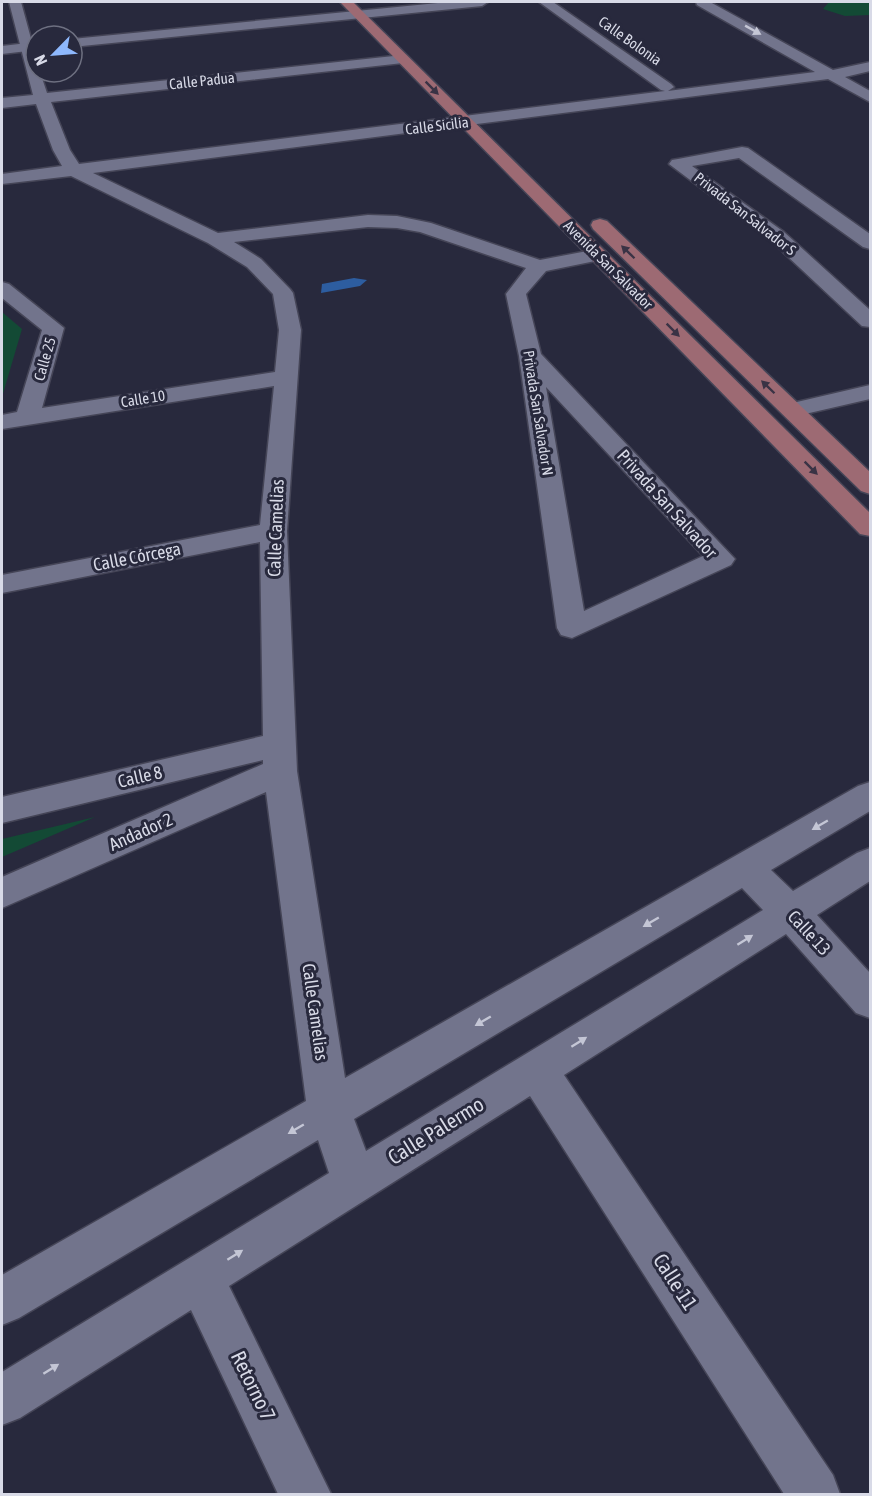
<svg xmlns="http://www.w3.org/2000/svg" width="872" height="1496" font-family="'Asap Condensed',sans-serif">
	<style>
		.green { fill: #134a35 }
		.water { fill: #2d5da0 }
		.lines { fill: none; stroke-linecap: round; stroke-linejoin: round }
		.minor-casing { stroke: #454557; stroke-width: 3 }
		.secondary-casing { stroke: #454557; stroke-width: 3 }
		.primary-casing { stroke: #454557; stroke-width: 3 }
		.minor { fill: #72748c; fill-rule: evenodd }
		.secondary { fill: #72748c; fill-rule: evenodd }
		.primary { fill: #9d6a73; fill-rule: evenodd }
		.oneway { fill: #c4c6d5 }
		.oneway2 { fill: #3a3345 }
		.labels { text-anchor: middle; stroke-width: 6; stroke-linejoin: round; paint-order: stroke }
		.far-street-label { font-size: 15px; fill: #d8dae7; stroke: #28293d }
		.street-label { font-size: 18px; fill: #d8dae7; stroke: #28293d }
		.near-street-label { font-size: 21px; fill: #d8dae7; stroke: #28293d }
	</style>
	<rect width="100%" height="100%" fill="#28293d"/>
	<!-- green -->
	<g class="green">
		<path d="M 829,2 L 869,2 L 870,15 L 845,16 L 823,9 Z"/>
		<path d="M 2,312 L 22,329 L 2,397 Z"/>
		<path d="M 95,817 L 2,857 L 2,839 Z"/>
	</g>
	<!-- water -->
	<path class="water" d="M 354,278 L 367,280 L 360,286 L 321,293 L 322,284 Z"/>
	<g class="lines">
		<!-- minor casing -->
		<g class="minor-casing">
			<g id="minor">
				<path d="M 9,2 L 21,2 L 36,57 L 36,72 L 40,72 L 47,93 L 403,55 L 410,59 L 403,63 L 51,102 L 70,150 L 79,164 L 665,91 L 661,90 L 539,2 L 553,2 L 671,84 L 674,87 L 668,91 L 815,72 L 697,5 L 696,2 L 710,2 L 833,70 L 870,62 L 870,71 L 845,77 L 870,91 L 870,102 L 828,79 L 93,173 L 218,233 L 368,215 L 397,216 L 431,223 L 540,260 L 598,249 L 605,251 L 608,255 L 605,259 L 546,271 L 526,294 L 541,354 L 735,559 L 731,565 L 572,638 L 561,635 L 557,628 L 519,356 L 506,294 L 526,268 L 420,232 L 397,228 L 368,227 L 234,242 L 261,259 L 290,289 L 293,293 L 301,330 L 287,531 L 297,771 L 345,1078 L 858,786 L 870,782 L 870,811 L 771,870 L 793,891 L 857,853 L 870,848 L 870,881 L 817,915 L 870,973 L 870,1018 L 856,1013 L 786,934 L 564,1075 L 833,1475 L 840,1494 L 784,1494 L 530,1096 L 229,1286 L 331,1494 L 278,1494 L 191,1310 L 20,1418 L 2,1425 L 2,1372 L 329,1173 L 318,1140 L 19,1318 L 2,1325 L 2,1275 L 306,1101 L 266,792 L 2,908 L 2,877 L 263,764 L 263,760 L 2,823 L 2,797 L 263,736 L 260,542 L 2,593 L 2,575 L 260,525 L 274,386 L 2,429 L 2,415 L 17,412 L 42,330 L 2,298 L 2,282 L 9,284 L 64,328 L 42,408 L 275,372 L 279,330 L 273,294 L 247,267 L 208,243 L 71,176 L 2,184 L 2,174 L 62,166 L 53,150 L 36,104 L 2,108 L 2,98 L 33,95 ZM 546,387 L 703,556 L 584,611 ZM 742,888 L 763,910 L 366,1151 L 354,1119 Z"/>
				<path d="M 742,147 L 748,148 L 870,234 L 870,249 L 863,247 L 739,158 L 692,166 L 784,232 L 870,310 L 870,327 L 862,326 L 770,240 L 669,164 L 672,160 L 678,159 Z"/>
				<path d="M 870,385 L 870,399 L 792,417 L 784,415 L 780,410 L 784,405 Z"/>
			</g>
		</g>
		<!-- secondary casing -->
		<g class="secondary-casing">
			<g id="secondary">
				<path d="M 448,2 L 488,2 L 482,6 L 72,47 L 72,39 Z"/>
				<path d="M 36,42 L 36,50 L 2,54 L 2,46 Z"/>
			</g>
		</g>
		<!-- primary casing -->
		<g class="primary-casing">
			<g id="primary">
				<path d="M 340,2 L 353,2 L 870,513 L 870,536 L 860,534 Z"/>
				<path d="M 600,219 L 607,221 L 870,472 L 870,494 L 861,491 L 593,229 L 591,225 L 593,221 Z"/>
			</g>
		</g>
		<!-- minor -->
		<use href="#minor" class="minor"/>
		<!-- secondary -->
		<use href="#secondary" class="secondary"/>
		<!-- primary -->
		<use href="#primary" class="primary"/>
	</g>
	<!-- one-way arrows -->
	<defs><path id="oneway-solid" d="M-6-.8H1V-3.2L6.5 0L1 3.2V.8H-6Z" transform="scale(1.5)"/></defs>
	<g class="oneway">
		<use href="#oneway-solid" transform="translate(753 30) rotate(29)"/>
		<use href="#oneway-solid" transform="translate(820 825) rotate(150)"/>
		<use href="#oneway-solid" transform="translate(651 922) rotate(150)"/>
		<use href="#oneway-solid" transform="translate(745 940) rotate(-32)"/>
		<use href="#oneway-solid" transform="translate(483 1021) rotate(150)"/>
		<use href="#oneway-solid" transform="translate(579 1042) rotate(-32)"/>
		<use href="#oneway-solid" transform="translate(296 1129) rotate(150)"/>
		<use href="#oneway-solid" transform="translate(235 1255) rotate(-32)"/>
		<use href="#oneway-solid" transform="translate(51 1369) rotate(-32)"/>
	</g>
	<g class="oneway2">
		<use href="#oneway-solid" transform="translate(432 88) rotate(45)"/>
		<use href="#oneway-solid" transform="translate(628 252) rotate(-136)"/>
		<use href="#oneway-solid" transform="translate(673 330) rotate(45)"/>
		<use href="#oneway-solid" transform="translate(768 387) rotate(-136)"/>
		<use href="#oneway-solid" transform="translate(811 468) rotate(45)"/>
	</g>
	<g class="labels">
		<!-- far-street labels -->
		<g class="far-street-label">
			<text transform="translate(630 41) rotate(35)" y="5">Calle Bolonia</text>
			<text transform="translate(202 81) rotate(-6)" y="5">Calle Padua</text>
			<text transform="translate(437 126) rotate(-7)" y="5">Calle Sicilia</text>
			<text transform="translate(745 214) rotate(38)" y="5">Privada San Salvador S</text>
			<text transform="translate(608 265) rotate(45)" y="5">Avenida San Salvador</text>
			<text transform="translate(45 359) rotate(-74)" y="5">Calle 25</text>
			<text transform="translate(143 399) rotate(-9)" y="5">Calle 10</text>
			<text transform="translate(538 413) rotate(81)" y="5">Privada San Salvador N</text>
		</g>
		<!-- street labels -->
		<g class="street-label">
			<text transform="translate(667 504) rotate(48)" y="6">Privada San Salvador</text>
			<text transform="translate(276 528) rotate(-88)" y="6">Calle Camelias</text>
			<text transform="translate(137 557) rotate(-11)" y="6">Calle Córcega</text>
			<text transform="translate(140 777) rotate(-13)" y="6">Calle 8</text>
			<text transform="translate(141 832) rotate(-24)" y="6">Andador 2</text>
			<text transform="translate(809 933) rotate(47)" y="6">Calle 13</text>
			<text transform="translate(315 1012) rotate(82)" y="6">Calle Camelias</text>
		</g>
		<!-- near-street labels -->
		<g class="near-street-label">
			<text transform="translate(436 1131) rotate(-32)" y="7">Calle Palermo</text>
			<text transform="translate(675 1282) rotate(57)" y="7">Calle 11</text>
			<text transform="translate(253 1386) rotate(64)" y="7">Retorno 7</text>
		</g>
	</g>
	<!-- border -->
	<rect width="872" height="1496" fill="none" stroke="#d8dae7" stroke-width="6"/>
	<!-- north arrow -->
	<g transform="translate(54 54) rotate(245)"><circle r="28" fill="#28293d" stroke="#6e7081" stroke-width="1.5"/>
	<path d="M0-4.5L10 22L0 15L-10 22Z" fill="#8eb8fd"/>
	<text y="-9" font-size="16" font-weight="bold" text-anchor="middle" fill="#d8dae7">N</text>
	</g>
</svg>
